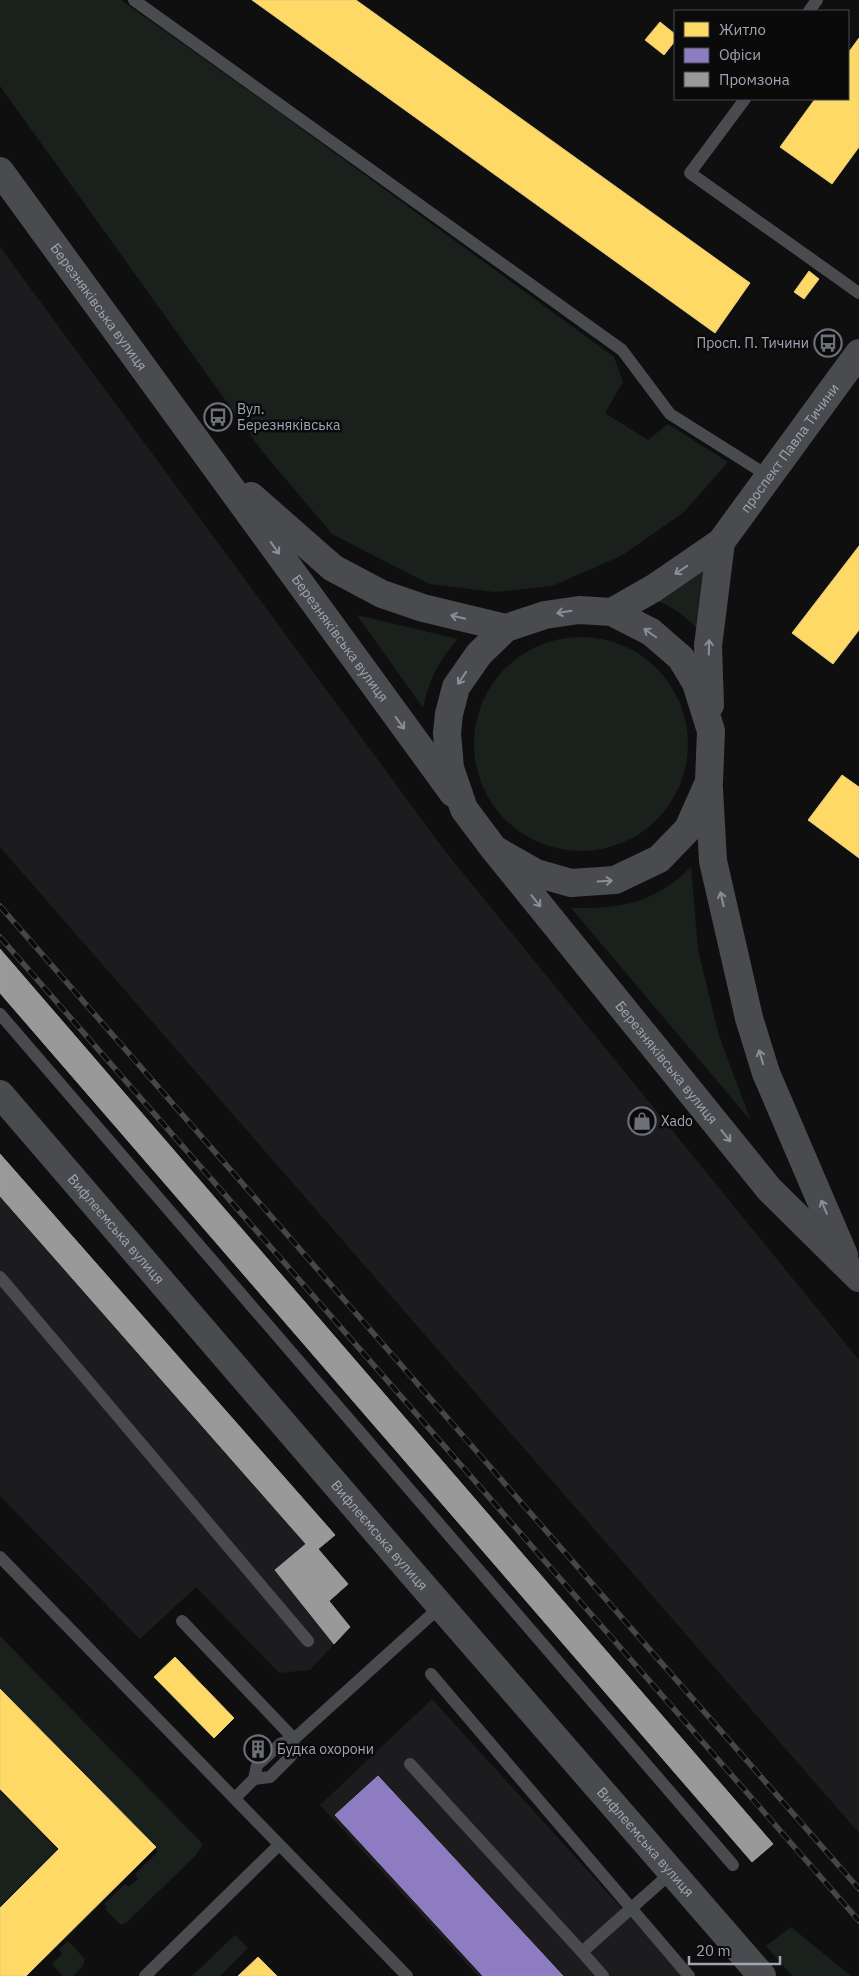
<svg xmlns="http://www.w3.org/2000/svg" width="859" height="1976" font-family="'IBM Plex Sans',sans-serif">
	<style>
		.built { fill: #1c1c1e }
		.green { fill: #1a201b }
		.homes { fill: #ffd966; stroke: #e2c97c }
		.offices { fill: #8e7cc3; stroke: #9388be }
		.industry { fill: #999; stroke: #9b9da0 }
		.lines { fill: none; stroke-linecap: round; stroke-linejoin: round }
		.service { stroke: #4a4b4f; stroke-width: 12 }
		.tertiary { stroke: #4a4b4f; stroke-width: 28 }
		.rail-casing { stroke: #454649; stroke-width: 5.5 }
		.rail { stroke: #0a0a0b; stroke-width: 4; stroke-dasharray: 11; stroke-linecap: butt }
		.oneway { stroke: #8a8e98 }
		.labels { text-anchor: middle; stroke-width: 5; stroke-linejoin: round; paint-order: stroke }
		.street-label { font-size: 14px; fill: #a0a5b1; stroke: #0a0a0b }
		.poi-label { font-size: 14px; fill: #a0a5b1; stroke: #0a0a0b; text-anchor: start }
	</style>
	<rect width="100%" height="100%" fill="#0f0f10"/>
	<!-- built -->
	<g class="built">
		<path d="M 0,247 L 445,851 L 859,1360 L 859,1833 L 0,847 Z"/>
		<path d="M 0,1154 L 335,1535 L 319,1549 L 348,1584 L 329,1601 L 350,1627 L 310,1670 L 279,1673 L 196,1587 L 140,1639 L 0,1496 Z"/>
		<path d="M 432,1699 L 683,1976 L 478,1976 L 320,1805 Z"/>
	</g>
	<!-- green -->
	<g class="green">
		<path d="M 0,0 L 121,0 L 280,113 L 614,357 L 623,382 L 605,413 L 648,440 L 668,424 L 728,462 L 683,513 L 621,556 L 552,586 L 495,592 L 429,584 L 332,534 L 262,451 L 0,86 Z"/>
		<path d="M 714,554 L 702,634 C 689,619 677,609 658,601 Z"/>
		<path d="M 357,615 L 458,639 C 438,662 430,678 423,708 Z"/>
		<circle cx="581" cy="744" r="107"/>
		<path d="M 691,867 L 698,950 L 719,1036 L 751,1121 L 571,908 C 621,909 655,903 691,867 Z"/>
		<path d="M 0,1636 L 201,1842 L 202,1846 L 196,1855 L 126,1923 L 121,1925 L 105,1909 L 107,1907 L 104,1904 L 125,1884 L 129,1887 L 138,1879 L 135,1874 L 158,1852 L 139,1832 L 140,1830 L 131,1821 L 128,1822 L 68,1759 L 69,1757 L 61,1749 L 59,1750 L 48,1740 L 49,1737 L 42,1730 L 40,1731 L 0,1690 Z"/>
		<path d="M 0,1791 L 58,1850 L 31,1880 L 29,1878 L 0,1907 Z"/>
		<path d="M 791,1927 L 851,1976 L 792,1976 L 766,1946 Z"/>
		<path d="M 235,1935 L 248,1948 L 220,1976 L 192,1976 Z"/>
		<path d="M 68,1941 L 85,1959 L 83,1966 L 73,1976 L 63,1976 L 52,1964 L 62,1954 L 59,1949 Z"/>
	</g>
	<!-- homes -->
	<g class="homes">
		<path d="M 252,0 L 356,0 L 750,283 L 715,333 Z"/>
		<path d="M 660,22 L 675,34 L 675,41 L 664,55 L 645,40 Z"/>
		<path d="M 859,38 L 859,147 L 832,184 L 780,147 L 815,99 L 848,99 L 848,53 Z"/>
		<path d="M 809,271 L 819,279 L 804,299 L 794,292 Z"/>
		<path d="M 859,546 L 859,630 L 833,664 L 792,633 Z"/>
		<path d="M 842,775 L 859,787 L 859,858 L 808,820 Z"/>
		<path d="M 175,1657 L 234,1718 L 214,1738 L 154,1677 Z"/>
		<path d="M 0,1689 L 156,1847 L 26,1976 L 0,1976 L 0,1908 L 59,1849 L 0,1789 Z"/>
		<path d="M 258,1741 L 266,1750 L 257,1758 L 249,1749 Z"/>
		<path d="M 258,1957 L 277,1976 L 238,1976 Z"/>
	</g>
	<!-- offices -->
	<path class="offices" d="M 378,1776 L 563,1976 L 483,1976 L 335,1815 Z"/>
	<!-- industry -->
	<g class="industry">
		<path d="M 0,949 L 773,1844 L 752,1862 L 0,993 Z"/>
		<path d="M 0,1154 L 335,1535 L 318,1549 L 348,1584 L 329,1601 L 350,1627 L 334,1644 L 275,1570 L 306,1544 L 0,1196 Z"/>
	</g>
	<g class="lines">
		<!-- service -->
		<g class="service">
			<path d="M 134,0 L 622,350 L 670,414 L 770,477"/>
			<path d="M 809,11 L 817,0"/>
			<path d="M 745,99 L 690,173 L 859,293"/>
			<path d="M 0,1014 L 733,1865"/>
			<path d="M 0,1277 L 308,1641"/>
			<path d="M 0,1557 L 407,1976"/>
			<path d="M 182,1621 L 294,1739"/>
			<path d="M 431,1674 L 689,1976"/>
			<path d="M 410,1764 L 582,1952 L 672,1872"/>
			<path d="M 254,1779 L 270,1777 L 291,1756 L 294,1739"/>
			<path d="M 235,1798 L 254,1779 L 257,1765 L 263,1760 L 280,1744 L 294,1739 L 441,1606"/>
			<path d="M 582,1952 L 603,1976"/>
			<path d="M 145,1976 L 279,1845"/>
		</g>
		<!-- tertiary -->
		<g class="tertiary">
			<path id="s1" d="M 0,171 L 453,793"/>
			<path d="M 251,496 L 333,568 L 382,594 L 423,608 L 506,628"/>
			<path id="s2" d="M 612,612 L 654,588 L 721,542 L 859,353"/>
			<path d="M 710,705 L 708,646 L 721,542"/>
			<path d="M 709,789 L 713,861 L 749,1018 L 766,1073 L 844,1255"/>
			<path id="s3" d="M 494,849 L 536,873 L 571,883 L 615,880 L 659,859 L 688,829 L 709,782 L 711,731 L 696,683 L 681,658 L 651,632 L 612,612 L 579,610 L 545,615 L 506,628 L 479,654 L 456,687 L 449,714 L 447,733 L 450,768 L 464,809 L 494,849 L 524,886 L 769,1189 L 859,1278"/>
			<path id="s4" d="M 0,1094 L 405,1565 L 762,1976"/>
		</g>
		<!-- rail casing -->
		<g class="rail-casing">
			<g id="rail">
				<path d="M 0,906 L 859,1889"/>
				<path d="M 0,937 L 859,1921"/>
			</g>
		</g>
		<!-- rail -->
		<use href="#rail" class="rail"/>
	</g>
	<!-- one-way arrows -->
	<defs><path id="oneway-shaft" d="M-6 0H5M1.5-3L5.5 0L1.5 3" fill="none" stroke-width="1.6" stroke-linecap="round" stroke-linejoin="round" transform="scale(1.25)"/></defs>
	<g class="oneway">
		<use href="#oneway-shaft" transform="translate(275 548) rotate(54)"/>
		<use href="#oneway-shaft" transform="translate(681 570) rotate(146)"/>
		<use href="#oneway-shaft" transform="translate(564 612) rotate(171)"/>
		<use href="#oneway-shaft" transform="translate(458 617) rotate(-166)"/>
		<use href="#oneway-shaft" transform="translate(650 633) rotate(-145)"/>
		<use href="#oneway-shaft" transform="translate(709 647) rotate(-88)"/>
		<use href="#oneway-shaft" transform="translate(462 678) rotate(124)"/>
		<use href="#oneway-shaft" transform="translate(400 723) rotate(54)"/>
		<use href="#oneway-shaft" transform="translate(605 881) rotate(-3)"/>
		<use href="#oneway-shaft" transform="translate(722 899) rotate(-103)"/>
		<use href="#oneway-shaft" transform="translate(536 901) rotate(51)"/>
		<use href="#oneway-shaft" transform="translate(761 1057) rotate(-107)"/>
		<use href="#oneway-shaft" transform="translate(726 1136) rotate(51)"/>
		<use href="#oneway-shaft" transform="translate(824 1207) rotate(-113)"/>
	</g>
	<!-- icons -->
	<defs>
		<g id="bus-ring" transform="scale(1.4375)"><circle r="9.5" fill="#0a0a0b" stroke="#6d7079" stroke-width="1.5"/><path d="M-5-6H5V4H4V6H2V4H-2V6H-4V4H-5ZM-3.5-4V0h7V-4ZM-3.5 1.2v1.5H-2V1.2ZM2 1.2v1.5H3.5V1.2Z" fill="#6d7079"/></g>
		<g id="shop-ring" transform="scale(1.4375)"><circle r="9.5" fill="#0a0a0b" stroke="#6d7079" stroke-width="1.5"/><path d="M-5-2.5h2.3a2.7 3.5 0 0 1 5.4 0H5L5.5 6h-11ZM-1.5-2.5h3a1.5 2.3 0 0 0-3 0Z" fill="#6d7079"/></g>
		<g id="building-ring" transform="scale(1.4375)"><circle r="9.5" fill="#0a0a0b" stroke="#6d7079" stroke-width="1.5"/><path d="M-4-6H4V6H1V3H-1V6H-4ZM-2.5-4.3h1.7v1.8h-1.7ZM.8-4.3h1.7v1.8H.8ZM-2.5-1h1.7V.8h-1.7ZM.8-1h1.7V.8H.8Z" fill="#6d7079"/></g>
	</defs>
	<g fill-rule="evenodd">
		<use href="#bus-ring" x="828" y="343"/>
		<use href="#bus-ring" x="218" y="417"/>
		<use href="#shop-ring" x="642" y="1121"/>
		<use href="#building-ring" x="258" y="1749"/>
	</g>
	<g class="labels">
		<!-- street labels -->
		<g class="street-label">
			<text dy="5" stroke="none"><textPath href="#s1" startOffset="168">Березняківська вулиця</textPath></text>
			<text dy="5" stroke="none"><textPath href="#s2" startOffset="246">проспект Павла Тичини</textPath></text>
			<text dy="5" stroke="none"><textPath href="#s1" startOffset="578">Березняківська вулиця</textPath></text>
			<text dy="5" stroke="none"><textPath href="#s3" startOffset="1121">Березняківська вулиця</textPath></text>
			<text dy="5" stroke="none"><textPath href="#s4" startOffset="178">Вифлеємська вулиця</textPath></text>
			<text dy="5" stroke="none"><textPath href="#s4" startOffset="582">Вифлеємська вулиця</textPath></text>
			<text dy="5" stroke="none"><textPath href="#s4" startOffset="988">Вифлеємська вулиця</textPath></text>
		</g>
		<!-- poi labels -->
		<g class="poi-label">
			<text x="809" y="348" text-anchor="end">Просп. П. Тичини</text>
			<text x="237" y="414">Вул.<tspan x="237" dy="16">Березняківська</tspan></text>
			<text x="661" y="1126">Xado</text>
			<text x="277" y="1754">Будка охорони</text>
		</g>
	</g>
	<!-- legend -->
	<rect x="674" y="10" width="175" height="90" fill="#0a0a0b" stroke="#46484d"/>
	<rect x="684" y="22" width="25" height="15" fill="#ffd966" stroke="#46484d"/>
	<text x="719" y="35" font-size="15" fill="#a0a5b1">Житло</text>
	<rect x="684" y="48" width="25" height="15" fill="#8e7cc3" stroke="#46484d"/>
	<text x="719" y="60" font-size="15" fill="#a0a5b1">Офіси</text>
	<rect x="684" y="72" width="25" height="15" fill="#999999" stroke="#46484d"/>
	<text x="719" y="85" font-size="15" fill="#a0a5b1">Промзона</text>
	<!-- scale -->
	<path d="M689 1956v8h91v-8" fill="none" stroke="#a0a5b1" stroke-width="2.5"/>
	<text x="696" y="1956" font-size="15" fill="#a0a5b1" stroke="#0a0a0b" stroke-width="4" paint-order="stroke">20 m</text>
</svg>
